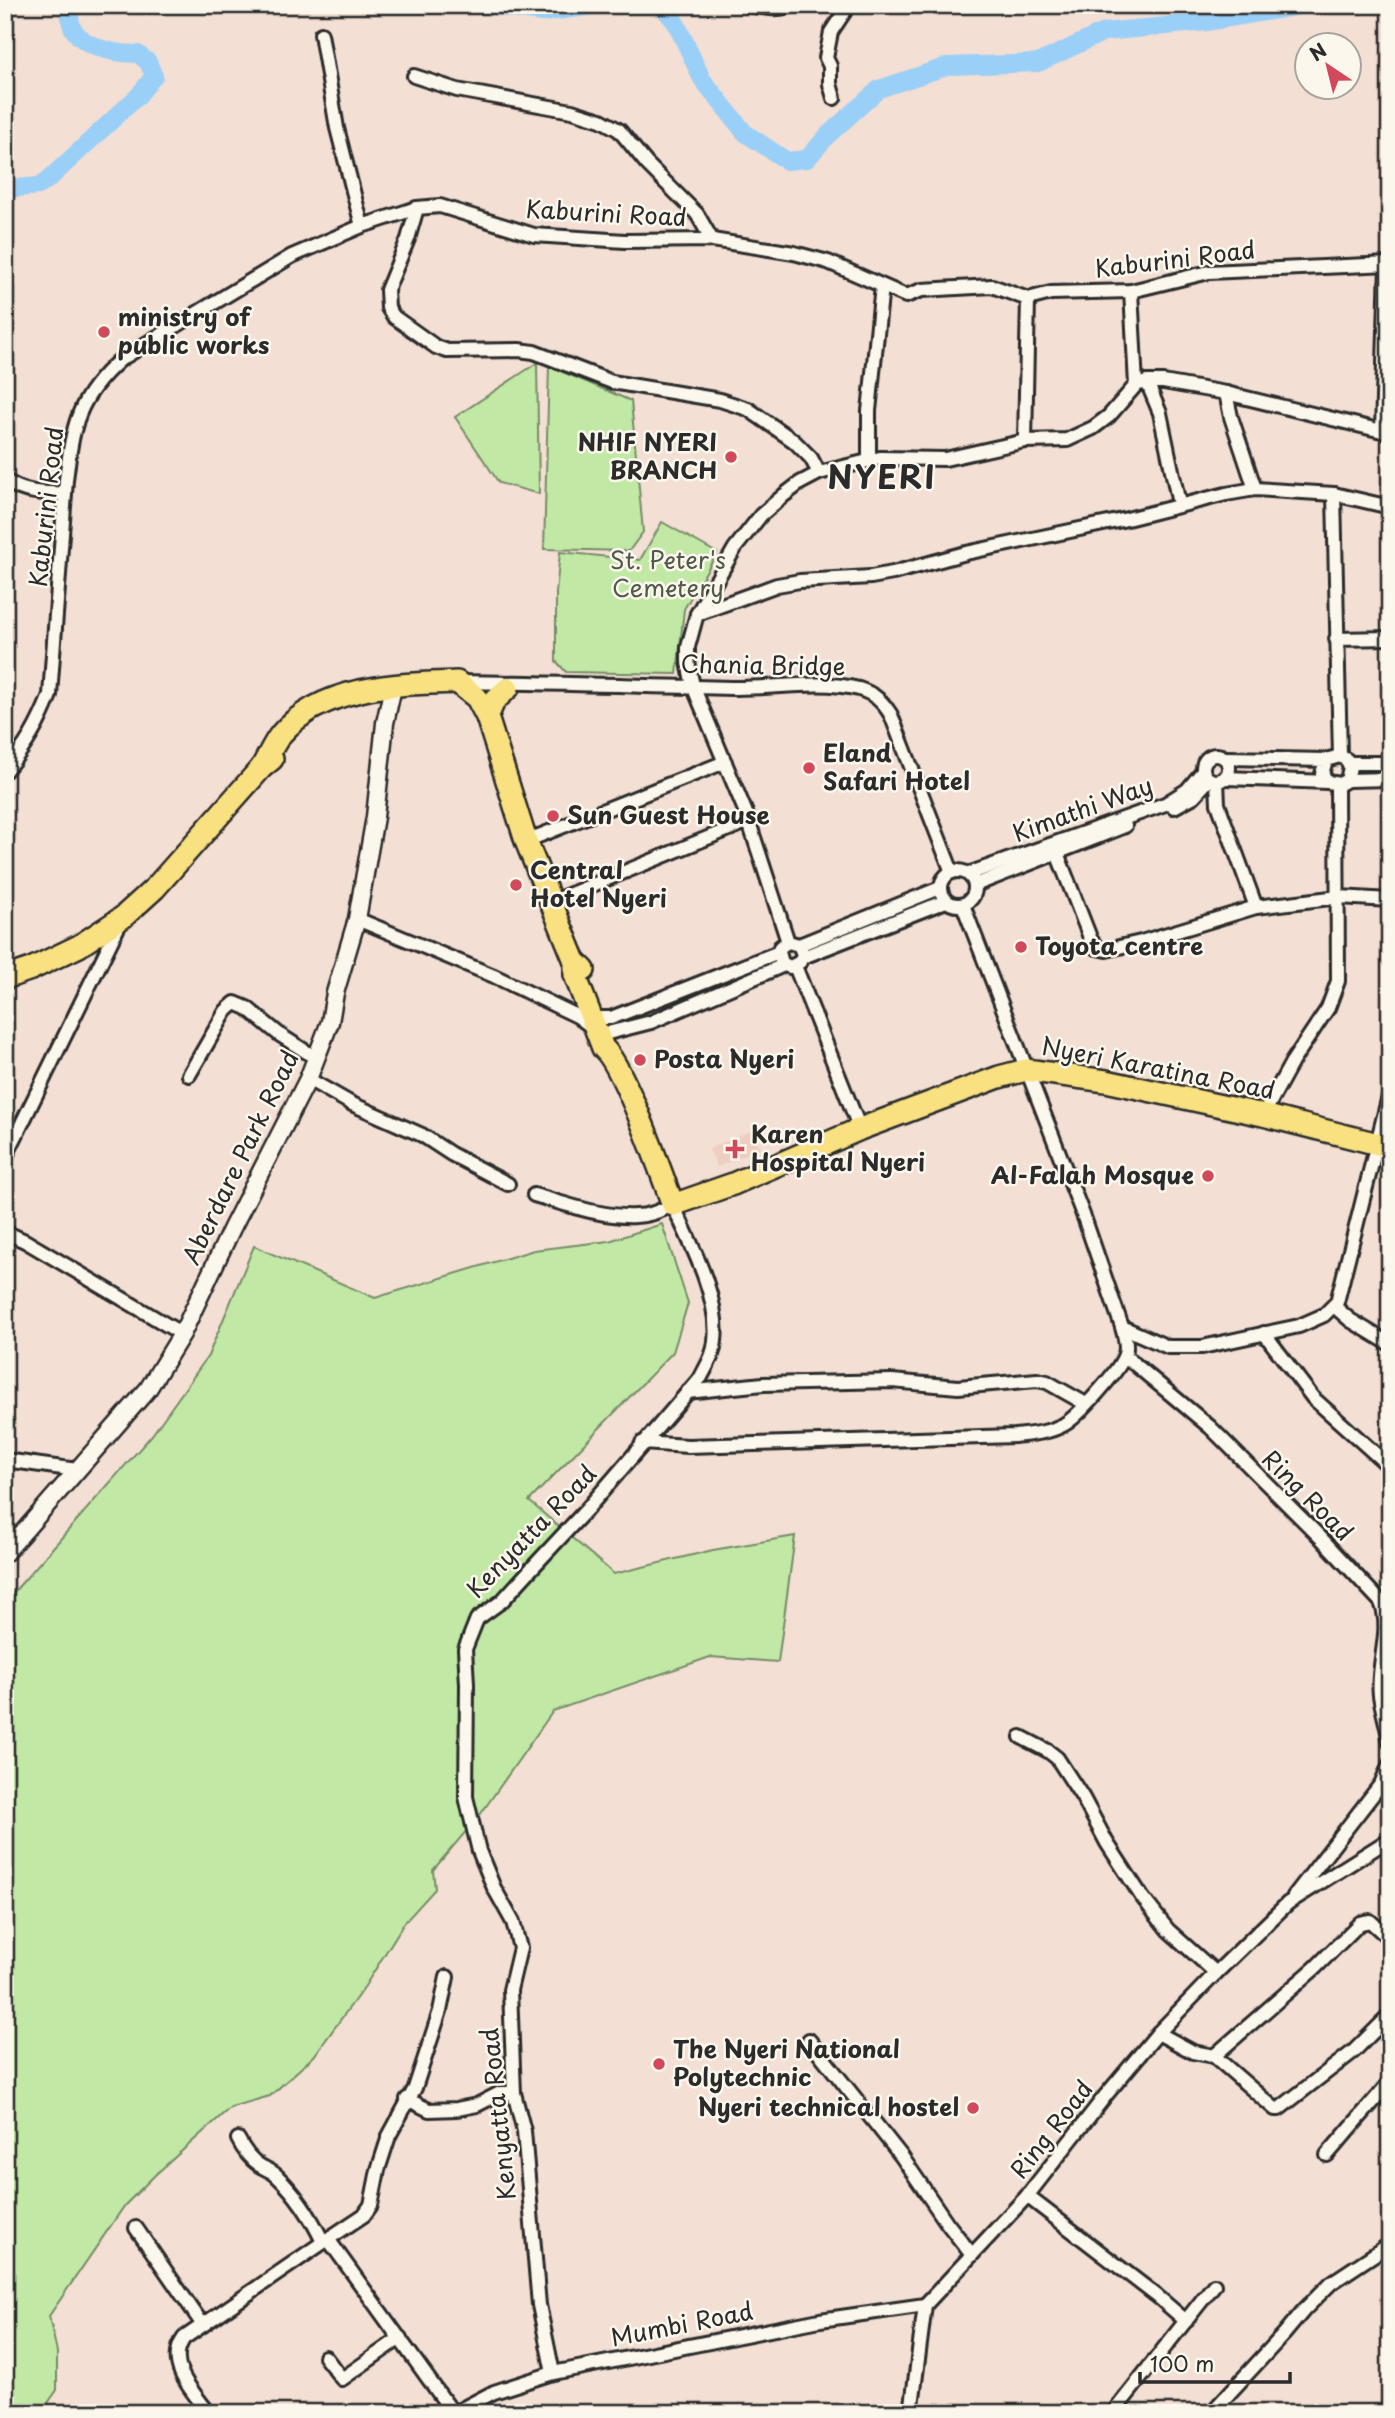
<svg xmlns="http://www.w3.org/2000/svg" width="1395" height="2418" font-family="'Playpen Sans',sans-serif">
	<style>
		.built { fill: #edcec1 }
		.green { fill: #c1e9a5; stroke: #768a68; stroke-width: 2 }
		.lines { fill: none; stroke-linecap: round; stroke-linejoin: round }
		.river { stroke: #9acff8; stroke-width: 18 }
		.street-casing { stroke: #2b2b2b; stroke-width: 18 }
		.secondary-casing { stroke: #2b2b2b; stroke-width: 21 }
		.highway-casing { stroke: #2b2b2b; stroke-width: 26 }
		.street { stroke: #fbf7ec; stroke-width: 12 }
		.secondary { stroke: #fbf7ec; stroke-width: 16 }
		.highway { stroke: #f9e181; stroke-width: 21 }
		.poi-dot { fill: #d1495b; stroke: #fbf7ec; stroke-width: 2.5 }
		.labels { text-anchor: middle; stroke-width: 5; stroke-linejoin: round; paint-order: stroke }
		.street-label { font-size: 24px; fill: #2b2b2b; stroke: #fbf7ec }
		.poi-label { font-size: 24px; font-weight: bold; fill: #2b2b2b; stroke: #fbf7ec; text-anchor: start }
		.park-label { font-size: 24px; fill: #505a4a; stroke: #fbf7ec }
		.district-label { font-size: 32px; font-weight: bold; letter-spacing: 2px; fill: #2b2b2b; stroke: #fbf7ec }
	</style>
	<rect width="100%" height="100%" fill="#f3dfd3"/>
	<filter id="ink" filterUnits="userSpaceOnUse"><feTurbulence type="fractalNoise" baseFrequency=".0143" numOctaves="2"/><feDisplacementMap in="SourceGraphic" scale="14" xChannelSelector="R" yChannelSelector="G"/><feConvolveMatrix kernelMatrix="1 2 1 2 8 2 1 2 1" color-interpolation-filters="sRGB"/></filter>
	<g filter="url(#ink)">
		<!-- built -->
		<path class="built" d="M 753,1130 L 760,1148 L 717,1167 L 709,1149 Z"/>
		<!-- green -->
		<g class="green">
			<path d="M 537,363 L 539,494 L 499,483 L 455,417 Z"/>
			<path d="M 549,366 L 631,401 L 643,532 L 629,551 L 544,549 Z"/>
			<path d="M 662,522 L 717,553 L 684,609 L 677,674 L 566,672 L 556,661 L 556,593 L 560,552 L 640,560 Z"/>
			<path d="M 662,1224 L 688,1303 L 673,1352 L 529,1501 L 614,1574 L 713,1550 L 795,1536 L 778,1662 L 710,1657 L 553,1711 L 480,1815 L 433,1870 L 435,1889 L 404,1923 L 365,1986 L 314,2056 L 270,2096 L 231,2107 L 155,2175 L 125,2205 L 49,2316 L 57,2352 L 57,2390 L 41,2413 L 5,2413 L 5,1602 L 152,1435 L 208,1356 L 254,1246 L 375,1298 L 534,1250 L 609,1241 Z"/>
		</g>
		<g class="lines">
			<!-- river -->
			<g class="river">
				<path d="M 487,5 L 542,13 L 600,5"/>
				<path d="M 661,5 L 676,23 L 702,79 L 745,133 L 787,161 L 807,159 L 828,135 L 879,89 L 948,66 L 1038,63 L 1104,32 L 1207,22 L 1306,5"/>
				<path d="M 5,189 L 39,186 L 49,179 L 138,96 L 154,76 L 148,62 L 138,54 C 110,54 59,43 72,5"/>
			</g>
			<!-- street casing -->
			<g class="street-casing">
				<g id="street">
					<path d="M 748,5 C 762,7 780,11 792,5"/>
					<path d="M 321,34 L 337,128 L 362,226"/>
					<path d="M 414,76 L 457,90 L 572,111 L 601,120 L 619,130 L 647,164 L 697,214 L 712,240"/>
					<path d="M 834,98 L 830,84 L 830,66 L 826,58 L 831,32 L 849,5"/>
					<path d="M 417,208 L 408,239 L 387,290 L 388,308 L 394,317 L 436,347 L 447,351 L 519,350 L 534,352 L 612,382 L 720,400 L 748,409 L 794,441 L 811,458 L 819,473"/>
					<path d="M 1131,291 L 1136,385"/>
					<path d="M 1147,382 L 1160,413 L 1179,504"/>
					<path d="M 1226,393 L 1231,417 L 1255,489"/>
					<path d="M 1382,431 L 1387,264"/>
					<path d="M 1025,441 L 1028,299"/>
					<path d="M 869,461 L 869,411 L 882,286"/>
					<path d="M 5,480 C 22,493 43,494 65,493"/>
					<path d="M 1334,494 L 1340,756"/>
					<path d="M 697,614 L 777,585 L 800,581 L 871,577 L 893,573 L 966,553 L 1127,519 L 1226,494 L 1255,489 L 1334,494 L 1390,507"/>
					<path d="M 1336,639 L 1390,638"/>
					<path d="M 459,682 C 549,683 640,686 731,688 C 773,689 818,679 859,689 C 875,694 883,702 891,715 L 952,872"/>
					<circle cx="1216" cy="768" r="13"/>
					<path d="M 1226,758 L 1326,760 L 1340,756 L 1347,760 L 1350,767 L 1347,780 L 1340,784 L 1328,782 L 1322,774 L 1326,760"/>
					<path d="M 1349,763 L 1390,763"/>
					<path d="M 5,771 C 26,746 38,726 50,695 L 66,480 C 73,424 77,398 121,359 L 292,256 L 362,226 L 417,208 L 440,206 L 534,235 L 625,241 L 712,240 L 794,253 L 828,262 L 906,296 L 922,290 L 992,286 L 1028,299 L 1051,293 L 1131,291 L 1209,272 L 1390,264"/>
					<path d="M 1226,778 L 1328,782"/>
					<path d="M 1347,780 L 1390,779"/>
					<path d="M 1217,781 L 1218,804 L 1256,907"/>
					<path d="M 1174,807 L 1194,796 L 1209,780"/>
					<path d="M 526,841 L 725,762"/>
					<path d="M 1057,853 L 1091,940 L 1097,948 L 1106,950 L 1141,942 L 1256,907 L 1339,897 L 1390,900"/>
					<circle cx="958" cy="888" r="17"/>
					<path d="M 968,874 L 1165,804 L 1187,790 L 1203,771"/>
					<path d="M 975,885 L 1125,826"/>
					<path d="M 551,902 L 749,821"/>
					<path d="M 357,919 L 494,976 L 577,1016 L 596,1030 L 608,1033 L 651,1022 L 784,965"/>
					<path d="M 788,942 L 746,813 L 693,686 L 688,662 L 688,647 L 697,614 L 735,548 L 761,515 L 783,496 L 800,483 L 819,473 L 880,458 L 945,459 L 1025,441 L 1067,440 L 1093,428 L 1109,416 L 1136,385 L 1147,382 L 1163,382 L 1226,393 L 1382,431 L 1390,435"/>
					<path d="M 799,945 L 940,888"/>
					<path d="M 803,957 L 946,901"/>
					<path d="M 795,966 L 860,1129"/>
					<path d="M 586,1018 L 611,1018 L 779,952 L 780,947 L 788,942 L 799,945 L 803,954 L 800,962 L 790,967 L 782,963 L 779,952"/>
					<path d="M 189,1075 L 226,1011 L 235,1003 L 247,1008 L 280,1035 L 316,1058"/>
					<path d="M 308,1079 L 352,1104 L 422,1135 L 451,1154 L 508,1184"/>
					<path d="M 1263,1115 L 1292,1062 L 1328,1008 L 1338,981 L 1337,785"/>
					<path d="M 5,1158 L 122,919"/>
					<path d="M 534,1195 C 566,1204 603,1218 636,1216 C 650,1216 661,1210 673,1205 C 691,1244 720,1298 715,1341 C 714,1355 707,1365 701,1377 L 587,1509 L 533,1567 L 502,1601 L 477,1619 L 465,1649 L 467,1684 L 466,1797 L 479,1851 L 494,1888 L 513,1922 L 520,1948 L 510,1990 L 514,2093 L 524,2131 L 539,2305 L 553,2373"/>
					<path d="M 5,1232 L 25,1241 L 182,1334"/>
					<path d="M 1334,1306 L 1350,1320 L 1390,1344"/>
					<path d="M 1122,1327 L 1168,1347 L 1202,1347 L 1299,1326 L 1324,1315 L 1337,1302 L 1390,1092"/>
					<path d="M 1264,1333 L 1313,1398 L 1390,1467"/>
					<path d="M 1125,1356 L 1210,1427 L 1321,1538 L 1381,1602 C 1393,1631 1376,1665 1380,1695 C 1382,1711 1388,1727 1390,1743"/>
					<path d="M 687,1392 L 763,1384 L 892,1381 L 958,1387 L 1037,1380 L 1047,1382 L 1086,1404"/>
					<path d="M 642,1443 L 688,1446 L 1015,1436 C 1032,1434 1048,1433 1063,1425 C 1077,1418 1121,1369 1125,1354 C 1128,1345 1124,1336 1122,1327 L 1085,1220 L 963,905"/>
					<path d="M 5,1460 L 77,1470"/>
					<path d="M 1021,1737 L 1048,1751 L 1057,1758 L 1083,1798 L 1107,1843 L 1142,1897 L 1168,1930 L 1216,1973"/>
					<path d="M 1294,1896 L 1381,1784 L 1390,1764"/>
					<path d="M 1158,2033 L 1193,2052 L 1214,2056 L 1275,2109 L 1279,2109 L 1354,2051 L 1390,2015"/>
					<path d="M 809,2040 L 902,2157 L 947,2223 L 972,2255"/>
					<path d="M 1214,2056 L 1315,1968 L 1360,1923 L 1370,1921 L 1390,1939"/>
					<path d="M 407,2099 L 429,2110 L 457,2109 L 477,2105 L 500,2093 L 514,2093"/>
					<path d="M 238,2139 C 243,2149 250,2159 259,2165 C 265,2169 273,2171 278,2177 C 297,2195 312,2219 323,2242"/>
					<path d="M 1327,2155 L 1390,2082"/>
					<path d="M 1027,2196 L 1157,2296 L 1186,2321"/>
					<path d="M 136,2228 L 203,2325"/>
					<path d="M 328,2239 L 364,2215 L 371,2205 L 378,2170 L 389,2136 L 415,2088 L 440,2011 L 447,1977"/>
					<path d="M 325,2357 L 342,2379 L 400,2338"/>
					<path d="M 209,2413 C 193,2392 165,2364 184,2338 L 328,2239 L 453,2413"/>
					<path d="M 454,2413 L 494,2392 L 553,2373 L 820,2320 L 925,2305"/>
					<path d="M 911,2413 L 925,2305 L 1027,2196 L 1106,2095 L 1158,2033 L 1216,1973 L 1288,1903 L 1390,1839"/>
					<path d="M 1113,2413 L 1214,2285"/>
					<path d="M 1211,2413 L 1284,2334 L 1304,2310 L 1331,2283 L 1390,2244"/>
				</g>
			</g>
			<!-- secondary casing -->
			<g class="secondary-casing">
				<path id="secondary" d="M 5,1553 L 148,1389 L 182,1334 L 232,1228 L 308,1079 L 330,1022 L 335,993 L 357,919 L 375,817 L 385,723 L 393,687"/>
			</g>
			<!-- highway casing -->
			<g class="highway-casing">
				<g id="highway">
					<path d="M 487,717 L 494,701 L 508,688"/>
					<path d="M 262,767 C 268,757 273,744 281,734 C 323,685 398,684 457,682 L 477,698 L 487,717 L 526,841 L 575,961 L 584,970"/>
					<path d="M 575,961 L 575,975 L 603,1048 C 624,1066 661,1173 673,1205 L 733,1184 L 860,1129 L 999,1077 L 1026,1070 L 1106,1081 L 1263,1115 L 1390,1147"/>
					<path d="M 5,978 L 31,969 L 79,946 L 123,917 L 155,888 L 262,767 L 272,759"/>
				</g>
			</g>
			<!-- street -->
			<use href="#street" class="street"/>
			<!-- secondary -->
			<use href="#secondary" class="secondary"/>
			<!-- highway -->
			<use href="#highway" class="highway"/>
		</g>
	</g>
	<!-- markers -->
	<g class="poi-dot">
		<circle cx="104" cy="332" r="7"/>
		<circle cx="731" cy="457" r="7"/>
		<circle cx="809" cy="768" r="7"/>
		<circle cx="553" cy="816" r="7"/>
		<circle cx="516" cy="885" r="7"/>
		<circle cx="1021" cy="947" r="7"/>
		<circle cx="640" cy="1060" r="7"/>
		<path d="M731.5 1138.5h7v7h7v7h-7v7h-7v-7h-7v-7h7z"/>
		<circle cx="1208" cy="1176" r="7"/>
		<circle cx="659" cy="2064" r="7"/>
		<circle cx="973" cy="2108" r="7"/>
	</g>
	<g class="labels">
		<!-- street labels -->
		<g class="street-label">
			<text transform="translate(606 214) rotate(3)" y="8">Kaburini Road</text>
			<text transform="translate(1175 260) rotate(-7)" y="8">Kaburini Road</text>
			<text transform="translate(47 507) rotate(-84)" y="8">Kaburini Road</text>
			<text transform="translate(763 666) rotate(1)" y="8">Chania Bridge</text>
			<text transform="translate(1083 810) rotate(-20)" y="8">Kimathi Way</text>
			<text transform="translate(1158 1069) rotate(11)" y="8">Nyeri Karatina Road</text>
			<text transform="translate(241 1158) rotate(-64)" y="8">Aberdare Park Road</text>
			<text transform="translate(1307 1496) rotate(45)" y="8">Ring Road</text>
			<text transform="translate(532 1532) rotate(-46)" y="8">Kenyatta Road</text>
			<text transform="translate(499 2114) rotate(-96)" y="8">Kenyatta Road</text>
			<text transform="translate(1052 2130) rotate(-52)" y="8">Ring Road</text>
			<text transform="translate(682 2325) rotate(-11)" y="8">Mumbi Road</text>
		</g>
		<!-- poi labels -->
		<g class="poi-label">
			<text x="118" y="326">ministry of<tspan x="118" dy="28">public works</tspan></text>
			<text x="717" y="451" text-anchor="end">NHIF NYERI<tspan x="717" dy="28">BRANCH</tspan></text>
			<text x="823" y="762">Eland<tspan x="823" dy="28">Safari Hotel</tspan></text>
			<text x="567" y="824">Sun Guest House</text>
			<text x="530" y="879">Central<tspan x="530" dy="28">Hotel Nyeri</tspan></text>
			<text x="1035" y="955">Toyota centre</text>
			<text x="654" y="1068">Posta Nyeri</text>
			<text x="751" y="1143">Karen<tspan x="751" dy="28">Hospital Nyeri</tspan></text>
			<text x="1194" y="1184" text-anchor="end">Al-Falah Mosque</text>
			<text x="673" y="2058">The Nyeri National<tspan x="673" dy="28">Polytechnic</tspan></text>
			<text x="959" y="2116" text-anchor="end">Nyeri technical hostel</text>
		</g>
		<!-- park labels -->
		<g class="park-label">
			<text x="668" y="569">St. Peter's<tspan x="668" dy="28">Cemetery</tspan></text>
		</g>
		<!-- district labels -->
		<g class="district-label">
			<text x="882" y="489">NYERI</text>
		</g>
	</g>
	<!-- margin -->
	<rect width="1395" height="2418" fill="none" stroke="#fbf7ec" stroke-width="28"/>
	<rect x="14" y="14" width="1367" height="2390" fill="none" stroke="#2b2b2b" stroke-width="2.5" filter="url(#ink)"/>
	<!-- north arrow -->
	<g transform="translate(1328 66) rotate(325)"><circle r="33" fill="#fbf7ec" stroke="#a8a59f" stroke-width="2"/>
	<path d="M0-5L12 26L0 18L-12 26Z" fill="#d1495b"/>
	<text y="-10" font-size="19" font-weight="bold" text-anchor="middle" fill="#2b2b2b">N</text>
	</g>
	<!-- scale -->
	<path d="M1140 2372v10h150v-10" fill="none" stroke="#2b2b2b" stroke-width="3.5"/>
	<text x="1150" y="2372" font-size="21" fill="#2b2b2b" stroke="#fbf7ec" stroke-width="5" paint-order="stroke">100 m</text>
</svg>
